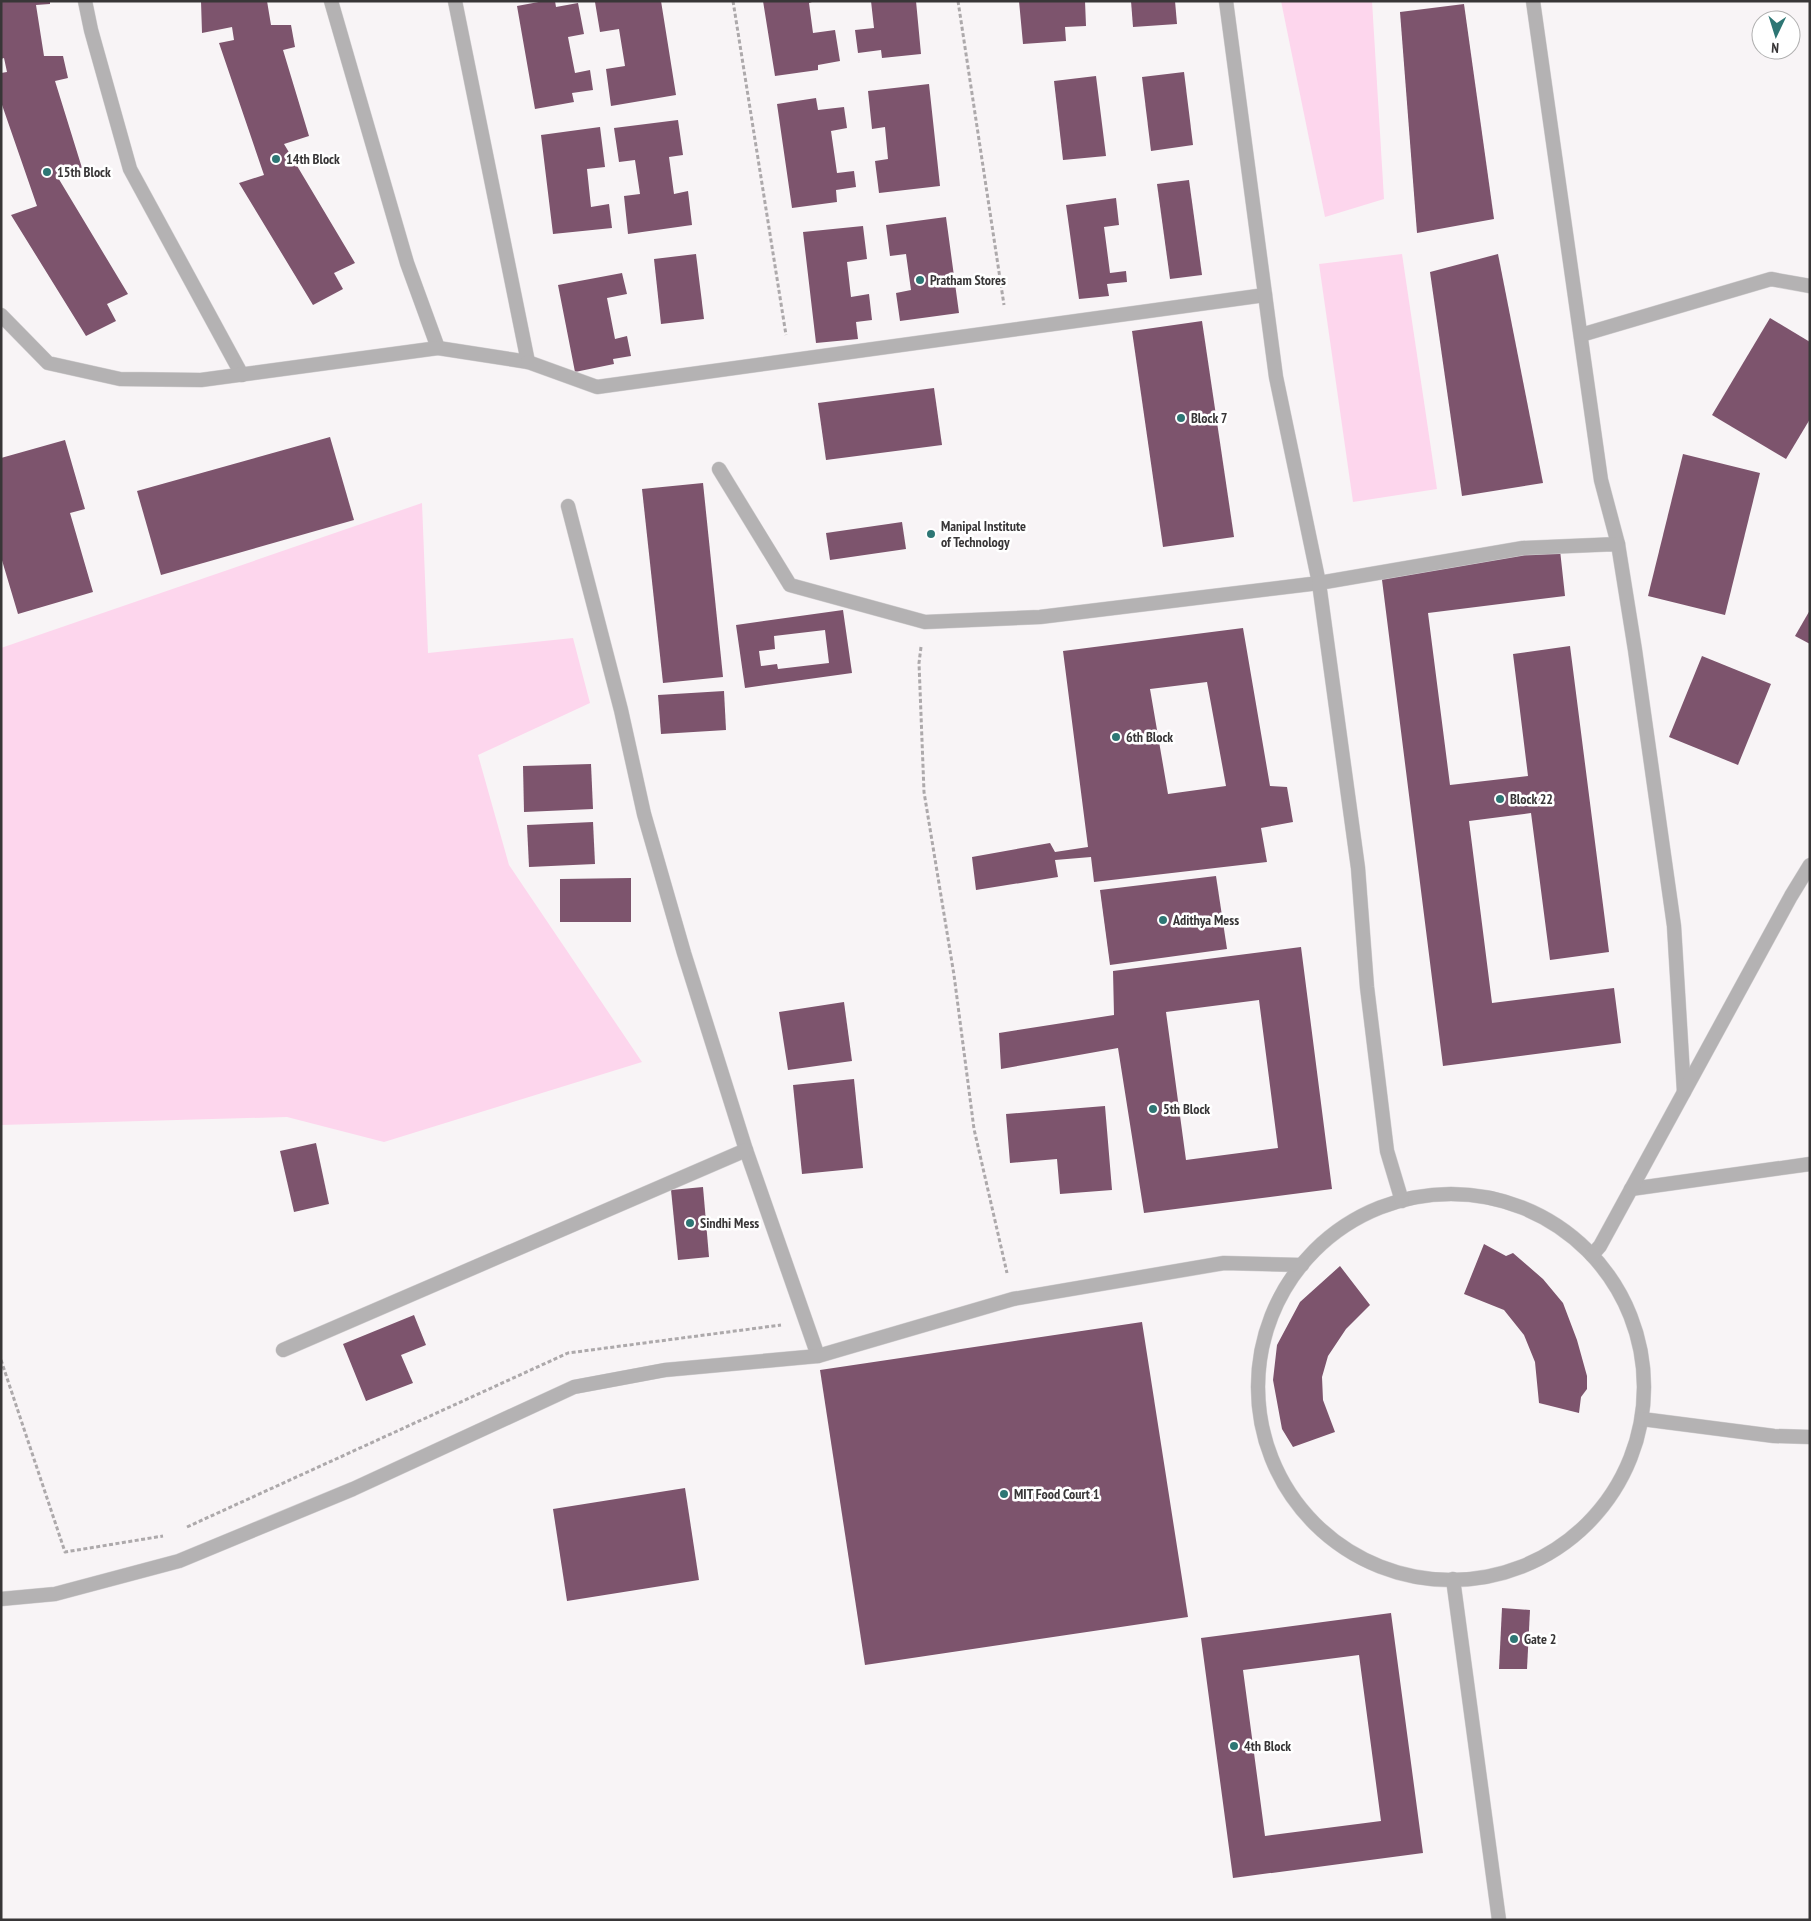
<svg xmlns="http://www.w3.org/2000/svg" width="1811" height="1921" font-family="'PT Sans Narrow',sans-serif">
	<style>
		.green { fill: #fdd6ed }
		.building { fill: #7d546d; fill-rule: evenodd }
		.lines { fill: none; stroke-linecap: round; stroke-linejoin: round }
		.service-casing { stroke: #d5d2d4; stroke-width: 15 }
		.minor-casing { stroke: #d5d2d4; stroke-width: 15 }
		.path { stroke: #ada9ab; stroke-width: 3; stroke-dasharray: 4 2.5; stroke-linecap: butt }
		.service { stroke: #b4b2b3; stroke-width: 14 }
		.minor { stroke: #b4b2b3; stroke-width: 14 }
		.poi-dot { fill: #2d7674; stroke: #fff; stroke-width: 2 }
		.labels { text-anchor: middle; stroke-width: 5; stroke-linejoin: round; paint-order: stroke }
		.poi-label { font-size: 14px; font-weight: bold; fill: #383637; stroke: #fff; text-anchor: start }
	</style>
	<rect width="100%" height="100%" fill="#f8f4f6"/>
	<!-- green -->
	<g class="green">
		<path d="M 1281,1 L 1372,1 L 1384,199 L 1325,217 Z"/>
		<path d="M 1402,254 L 1437,489 L 1353,502 L 1319,264 Z"/>
		<path d="M 422,503 L 428,653 L 573,638 L 590,703 L 478,755 L 509,865 L 642,1062 L 384,1142 L 287,1117 L 1,1125 L 1,648 Z"/>
	</g>
	<!-- building -->
	<g class="building">
		<path d="M 1,1 L 50,1 L 50,4 L 36,5 L 44,56 L 63,56 L 68,78 L 55,81 L 82,168 L 57,176 L 128,294 L 107,304 L 116,321 L 86,336 L 11,215 L 37,206 L 1,102 L 1,73 L 7,72 L 4,58 L 1,59 Z"/>
		<path d="M 201,1 L 267,1 L 271,25 L 291,25 L 295,47 L 283,50 L 309,136 L 284,144 L 355,263 L 334,273 L 343,289 L 313,305 L 239,183 L 264,175 L 219,43 L 234,40 L 232,27 L 202,33 Z"/>
		<path d="M 544,1 L 555,1 L 556,7 L 578,3 L 584,34 L 568,37 L 575,73 L 590,70 L 593,90 L 572,93 L 574,102 L 535,109 L 517,6 Z"/>
		<path d="M 661,1 L 676,95 L 611,106 L 606,69 L 625,66 L 619,29 L 600,32 L 595,2 Z"/>
		<path d="M 763,1 L 815,1 L 809,3 L 813,33 L 835,30 L 840,61 L 818,65 L 818,70 L 775,76 Z"/>
		<path d="M 871,1 L 916,1 L 921,54 L 882,58 L 881,50 L 858,53 L 855,30 L 874,28 Z"/>
		<path d="M 1019,1 L 1085,1 L 1086,26 L 1065,27 L 1066,41 L 1023,44 Z"/>
		<path d="M 1131,1 L 1175,1 L 1177,24 L 1133,27 Z"/>
		<path d="M 1464,4 L 1494,219 L 1417,233 L 1400,12 Z"/>
		<path d="M 1184,72 L 1193,145 L 1151,151 L 1142,77 Z"/>
		<path d="M 1096,76 L 1106,156 L 1063,160 L 1054,81 Z"/>
		<path d="M 929,84 L 940,186 L 879,193 L 875,161 L 888,159 L 885,127 L 872,129 L 868,91 Z"/>
		<path d="M 816,98 L 818,110 L 844,107 L 847,128 L 831,131 L 837,173 L 854,171 L 856,187 L 836,190 L 837,202 L 792,208 L 777,104 Z"/>
		<path d="M 678,120 L 683,155 L 669,157 L 674,194 L 688,191 L 692,225 L 628,234 L 624,196 L 640,194 L 635,160 L 619,162 L 614,128 Z"/>
		<path d="M 600,127 L 605,167 L 587,169 L 591,207 L 609,204 L 612,228 L 553,234 L 541,135 Z"/>
		<path d="M 1189,180 L 1202,275 L 1170,279 L 1157,184 Z"/>
		<path d="M 1116,198 L 1119,225 L 1104,227 L 1110,273 L 1126,271 L 1127,282 L 1107,284 L 1109,296 L 1079,299 L 1066,205 Z"/>
		<path d="M 946,217 L 959,313 L 900,321 L 896,293 L 911,290 L 906,254 L 890,256 L 886,225 Z"/>
		<path d="M 863,226 L 867,259 L 847,262 L 851,297 L 869,294 L 872,320 L 856,322 L 858,339 L 816,343 L 803,232 Z"/>
		<path d="M 696,254 L 704,319 L 661,324 L 654,259 Z"/>
		<path d="M 1498,254 L 1543,483 L 1462,496 L 1430,272 Z"/>
		<path d="M 622,273 L 627,294 L 607,298 L 615,339 L 627,336 L 631,356 L 613,359 L 614,364 L 575,372 L 558,285 Z"/>
		<path d="M 1770,318 L 1810,342 L 1810,419 L 1786,459 L 1712,415 Z"/>
		<path d="M 1202,321 L 1234,537 L 1163,547 L 1132,331 Z"/>
		<path d="M 934,388 L 942,445 L 826,460 L 818,403 Z"/>
		<path d="M 330,437 L 354,520 L 161,575 L 137,491 Z"/>
		<path d="M 65,440 L 85,509 L 70,513 L 93,592 L 18,614 L 1,557 L 1,458 Z"/>
		<path d="M 1683,454 L 1760,473 L 1725,615 L 1648,596 Z"/>
		<path d="M 703,483 L 723,677 L 663,683 L 642,489 Z"/>
		<path d="M 902,522 L 906,549 L 830,560 L 826,533 Z"/>
		<path d="M 1560,550 L 1565,596 L 1428,613 L 1450,785 L 1528,776 L 1513,654 L 1570,646 L 1609,952 L 1550,960 L 1531,813 L 1469,821 L 1492,1003 L 1614,988 L 1621,1043 L 1443,1066 L 1381,572 Z"/>
		<path d="M 843,610 L 852,673 L 745,688 L 736,625 ZM 825,630 L 829,663 L 778,669 L 777,664 L 761,666 L 759,651 L 775,649 L 774,636 Z"/>
		<path d="M 1810,610 L 1810,644 L 1795,636 Z"/>
		<path d="M 1243,628 L 1270,786 L 1287,787 L 1293,822 L 1261,828 L 1267,862 L 1094,882 L 1091,857 L 1055,860 L 1058,877 L 976,890 L 972,857 L 1050,843 L 1055,852 L 1088,847 L 1063,651 ZM 1207,682 L 1226,786 L 1168,794 L 1150,689 Z"/>
		<path d="M 1702,656 L 1771,684 L 1738,765 L 1669,737 Z"/>
		<path d="M 724,691 L 726,730 L 661,734 L 658,695 Z"/>
		<path d="M 591,764 L 593,809 L 524,812 L 523,766 Z"/>
		<path d="M 593,822 L 595,864 L 529,867 L 527,825 Z"/>
		<path d="M 1216,876 L 1227,949 L 1110,965 L 1100,890 Z"/>
		<path d="M 631,878 L 631,922 L 560,922 L 560,879 Z"/>
		<path d="M 1301,947 L 1332,1189 L 1144,1213 L 1118,1048 L 1001,1069 L 999,1033 L 1114,1015 L 1113,971 ZM 1259,1000 L 1278,1148 L 1186,1160 L 1166,1012 Z"/>
		<path d="M 844,1002 L 852,1061 L 788,1070 L 779,1012 Z"/>
		<path d="M 854,1079 L 863,1168 L 802,1174 L 793,1085 Z"/>
		<path d="M 1105,1106 L 1112,1190 L 1060,1194 L 1057,1159 L 1010,1163 L 1006,1114 Z"/>
		<path d="M 316,1143 L 329,1204 L 294,1212 L 280,1151 Z"/>
		<path d="M 703,1187 L 709,1257 L 678,1260 L 671,1190 Z"/>
		<path d="M 1484,1244 L 1506,1256 L 1513,1253 L 1543,1279 L 1563,1303 L 1577,1340 L 1587,1376 L 1587,1389 L 1581,1397 L 1579,1413 L 1539,1403 L 1535,1362 L 1524,1335 L 1504,1310 L 1464,1294 Z"/>
		<path d="M 1340,1266 L 1370,1305 L 1346,1329 L 1328,1356 L 1322,1377 L 1323,1400 L 1335,1432 L 1293,1447 L 1282,1429 L 1273,1380 L 1277,1345 L 1300,1302 Z"/>
		<path d="M 414,1315 L 426,1345 L 401,1355 L 413,1383 L 366,1401 L 343,1344 Z"/>
		<path d="M 1142,1322 L 1188,1617 L 865,1665 L 820,1370 Z"/>
		<path d="M 685,1488 L 699,1580 L 567,1601 L 553,1509 Z"/>
		<path d="M 1502,1608 L 1530,1610 L 1527,1669 L 1499,1669 Z"/>
		<path d="M 1391,1613 L 1423,1853 L 1233,1878 L 1201,1638 ZM 1359,1655 L 1381,1821 L 1265,1836 L 1243,1670 Z"/>
	</g>
	<g class="lines">
		<!-- service casing -->
		<g class="service-casing">
			<g id="service">
				<path d="M 85,1 L 91,30 L 130,169 L 242,375"/>
				<path d="M 331,1 L 407,263 L 438,348"/>
			</g>
		</g>
		<!-- minor casing -->
		<g class="minor-casing">
			<g id="minor">
				<path d="M 1533,1 L 1601,480 L 1618,544"/>
				<path d="M 1,315 L 48,363 L 120,379 L 201,380 L 438,348 L 528,362 L 455,1"/>
				<path d="M 1581,335 L 1771,279 L 1810,286"/>
				<path d="M 528,362 L 597,387 L 1265,295"/>
				<path d="M 719,469 L 790,585 L 925,622 L 1040,617 L 1319,583 L 1276,377 L 1226,1"/>
				<path d="M 568,506 L 621,710 L 644,814 L 684,953 L 746,1150 L 818,1356"/>
				<path d="M 1631,1189 L 1810,1164"/>
				<circle cx="1451" cy="1387" r="193"/>
				<path d="M 1402,1201 L 1387,1151 L 1367,987 L 1358,868 L 1319,583 L 1523,548 L 1618,544 L 1635,650 L 1674,926 L 1684,1092"/>
				<path d="M 1592,1255 L 1600,1246 L 1791,896 L 1810,865"/>
				<path d="M 283,1350 L 746,1150"/>
				<path d="M 1642,1419 L 1774,1436 L 1810,1437"/>
				<path d="M 1453,1579 L 1499,1920"/>
				<path d="M 1,1599 L 55,1594 L 179,1561 L 353,1489 L 574,1387 L 665,1370 L 818,1356 L 1013,1299 L 1224,1263 L 1302,1265"/>
			</g>
		</g>
		<!-- path -->
		<g class="path">
			<path d="M 733,1 L 786,335"/>
			<path d="M 958,1 L 1004,305"/>
			<path d="M 921,647 L 919,663 L 924,792 L 954,975 L 974,1129 L 1007,1273"/>
			<path d="M 1,1360 L 65,1552 L 163,1536"/>
			<path d="M 187,1527 L 568,1353 L 781,1325"/>
		</g>
		<!-- service -->
		<use href="#service" class="service"/>
		<!-- minor -->
		<use href="#minor" class="minor"/>
	</g>
	<!-- markers -->
	<g class="poi-dot">
		<circle cx="276" cy="159" r="5"/>
		<circle cx="47" cy="172" r="5"/>
		<circle cx="920" cy="280" r="5"/>
		<circle cx="1181" cy="418" r="5"/>
		<circle cx="931" cy="534" r="5"/>
		<circle cx="1116" cy="737" r="5"/>
		<circle cx="1500" cy="799" r="5"/>
		<circle cx="1163" cy="920" r="5"/>
		<circle cx="1153" cy="1109" r="5"/>
		<circle cx="690" cy="1223" r="5"/>
		<circle cx="1004" cy="1494" r="5"/>
		<circle cx="1514" cy="1639" r="5"/>
		<circle cx="1234" cy="1746" r="5"/>
	</g>
	<g class="labels">
		<!-- poi labels -->
		<g class="poi-label">
			<text x="286" y="164">14th Block</text>
			<text x="57" y="177">15th Block</text>
			<text x="930" y="285">Pratham Stores</text>
			<text x="1191" y="423">Block 7</text>
			<text x="941" y="531">Manipal Institute<tspan x="941" dy="16">of Technology</tspan></text>
			<text x="1126" y="742">6th Block</text>
			<text x="1510" y="804">Block 22</text>
			<text x="1173" y="925">Adithya Mess</text>
			<text x="1163" y="1114">5th Block</text>
			<text x="700" y="1228">Sindhi Mess</text>
			<text x="1014" y="1499">MIT Food Court 1</text>
			<text x="1524" y="1644">Gate 2</text>
			<text x="1244" y="1751">4th Block</text>
		</g>
	</g>
	<!-- border -->
	<rect width="1811" height="1921" fill="none" stroke="#383637" stroke-width="5"/>
	<!-- north arrow -->
	<g transform="translate(1776 35) rotate(184)"><circle r="24" fill="#ffffff" stroke="#afafaf"/>
	<path d="M0-4L9 19L0 12L-9 19Z" fill="#2d7674"/>
	<text y="-8" font-size="14" font-weight="bold" text-anchor="middle" fill="#383637">N</text>
	</g>
</svg>
